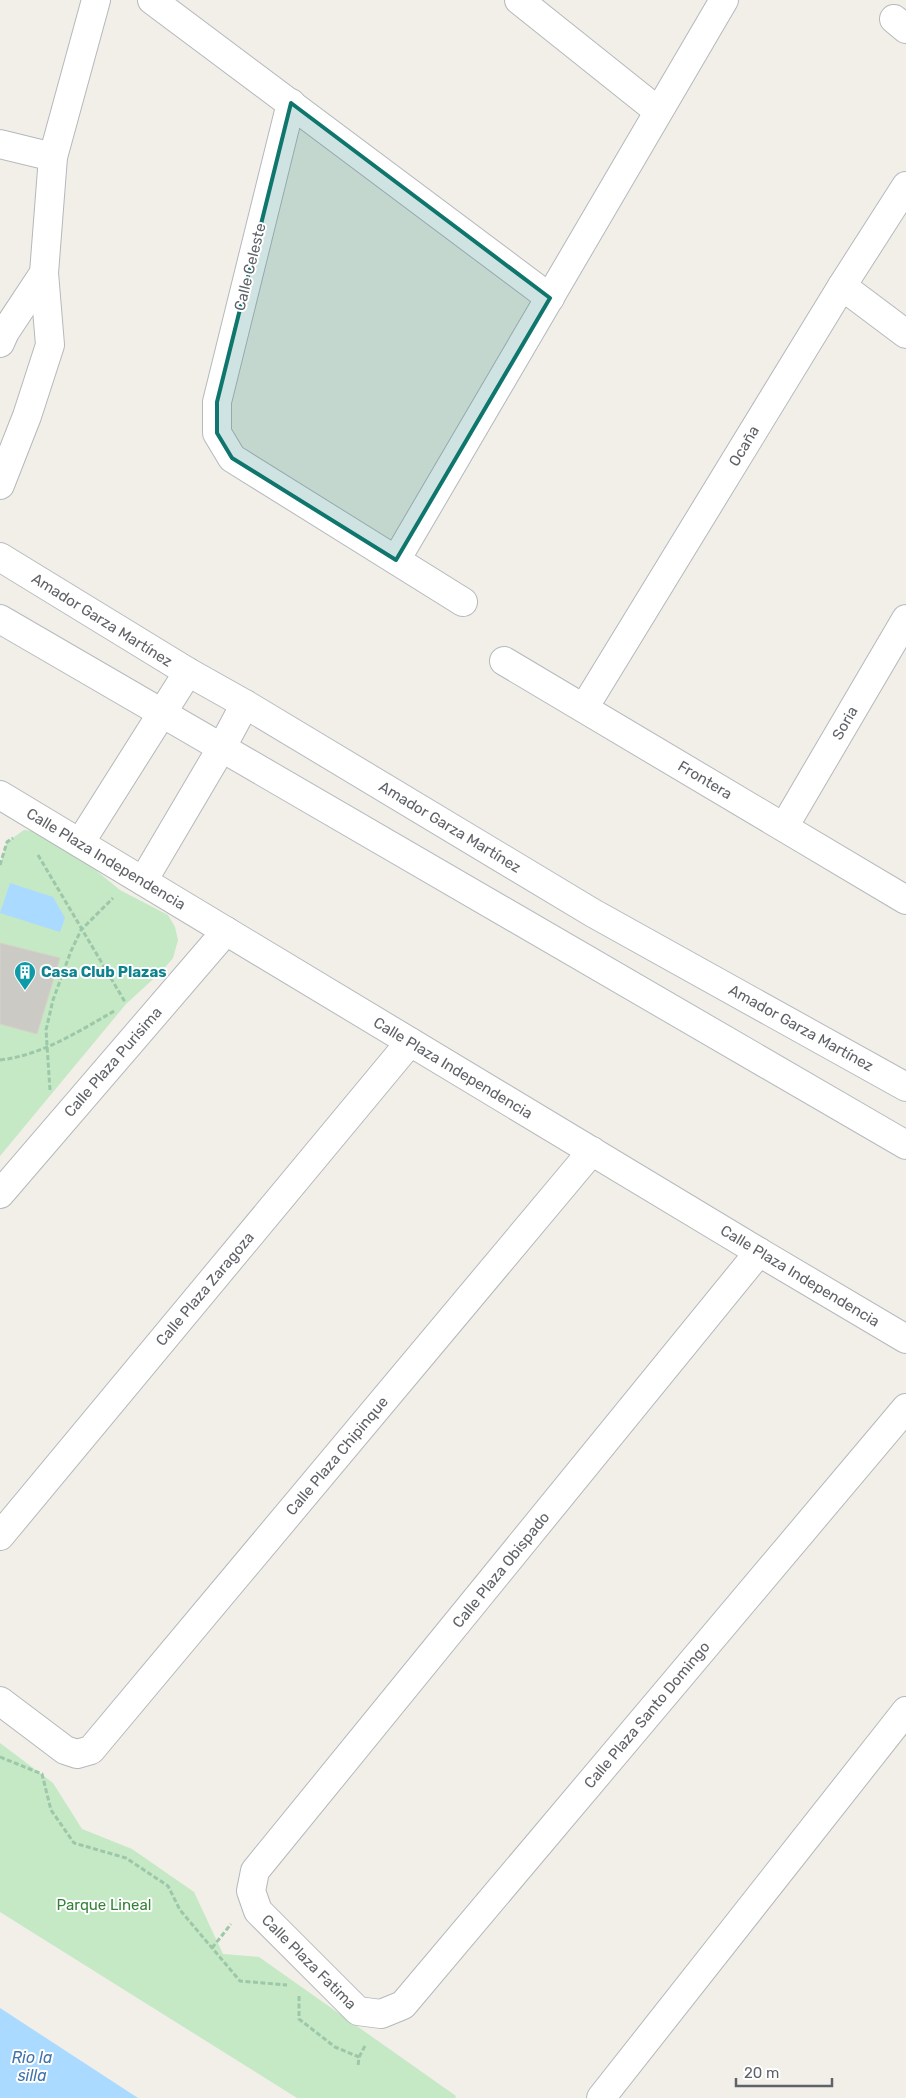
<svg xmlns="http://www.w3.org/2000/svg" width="906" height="2098" font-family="Rubik,sans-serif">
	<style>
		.green { fill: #c5e8c5 }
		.water { fill: #aadaff }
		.building { fill: #cccac5; stroke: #d6d1c6 }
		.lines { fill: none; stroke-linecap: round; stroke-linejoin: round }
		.street-casing { stroke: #b5b8bc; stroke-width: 30 }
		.secondary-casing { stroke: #b6babf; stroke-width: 30 }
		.path { stroke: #9cc7a9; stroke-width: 3; stroke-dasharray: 5 2.5; stroke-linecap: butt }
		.street { stroke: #fff; stroke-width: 28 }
		.secondary { stroke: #fff; stroke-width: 28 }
		.marked { fill: #0f766e; fill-opacity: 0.2; stroke: #0f766e; stroke-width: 4; stroke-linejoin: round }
		.labels { text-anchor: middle; stroke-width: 4; stroke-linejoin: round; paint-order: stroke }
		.street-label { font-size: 15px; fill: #5f6368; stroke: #fff }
		.culture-label { font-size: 15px; font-weight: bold; fill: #0d838f; stroke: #fff; text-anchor: start }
		.park-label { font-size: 15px; fill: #348238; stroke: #fff }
		.water-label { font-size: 16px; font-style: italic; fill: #4174aa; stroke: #fff }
	</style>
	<rect width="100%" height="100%" fill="#f1efe8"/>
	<!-- green -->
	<g class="green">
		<path d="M 24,830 L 50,833 L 120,890 L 168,915 L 175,927 L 178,940 L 173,958 L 162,971 L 126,1004 L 0,1156 L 0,865 L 7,842 Z"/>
		<path d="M 0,1743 L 53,1783 L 82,1829 L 132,1849 L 194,1892 L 223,1954 L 259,1957 L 456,2096 L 455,2098 L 297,2098 L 0,1912 Z"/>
	</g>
	<!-- water -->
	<g class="water">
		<path d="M 10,883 L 53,897 L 65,918 L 60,932 L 0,913 Z"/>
		<path d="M 0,2008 L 138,2098 L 0,2098 Z"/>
	</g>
	<!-- building -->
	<path class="building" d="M 0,943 L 60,958 L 37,1034 L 0,1024 Z"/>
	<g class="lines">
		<!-- street casing -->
		<g class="street-casing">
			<g id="street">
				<path d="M 152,0 L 550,298"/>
				<path d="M 519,0 L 658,111"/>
				<path d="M 894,19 L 906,29"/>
				<path d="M 291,103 L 217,402 L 217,433 L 232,458 L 463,602"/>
				<path d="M 0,144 L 53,157"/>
				<path d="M 842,286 L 906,334"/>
				<path d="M 0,343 L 5,332 L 44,273"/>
				<path d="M 0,485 L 27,416 L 50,345 L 44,273 L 53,157 L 96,0"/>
				<path d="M 396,560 L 724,0"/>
				<path d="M 504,661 L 906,900"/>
				<path d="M 584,708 L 842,286 L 906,186"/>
				<path d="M 0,795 L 759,1252 L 906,1339"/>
				<path d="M 784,827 L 906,619"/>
				<path d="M 80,843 L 188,672"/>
				<path d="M 143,881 L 222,747 L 245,704"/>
				<path d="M 0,1194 L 226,931"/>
				<path d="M 759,1252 L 255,1871 L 251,1891 L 258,1911 L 358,2011 L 381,2014 L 403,2005 L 906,1408"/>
				<path d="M 0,1536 L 410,1042"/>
				<path d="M 0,1701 L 65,1750 L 77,1754 L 91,1750 L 592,1151"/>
				<path d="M 601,2098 L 906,1711"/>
			</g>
		</g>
		<!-- secondary casing -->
		<g class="secondary-casing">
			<g id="secondary">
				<path d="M 0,557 L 188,672 L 245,704 L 593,913 L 906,1087"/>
				<path d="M 0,619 L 906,1145"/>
			</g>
		</g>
		<!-- path -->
		<g class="path">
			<path d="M 38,855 L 125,1002"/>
			<path d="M 0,865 L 7,842 L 13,838"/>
			<path d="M 0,1060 C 43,1055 79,1031 116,1010"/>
			<path d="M 50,1090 L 46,1030 L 53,1000 L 71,951 L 81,930 L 113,898"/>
			<path d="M 0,1757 L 42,1774 L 51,1810 L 74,1843 L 126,1858 L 168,1886 L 180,1910 L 240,1981 L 287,1985"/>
			<path d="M 212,1948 L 231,1924"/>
			<path d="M 299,1996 L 299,2019 L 335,2047 L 359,2057 L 358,2066"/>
			<path d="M 359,2057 L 366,2044"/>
		</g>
		<!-- street -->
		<use href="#street" class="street"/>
		<!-- secondary -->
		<use href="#secondary" class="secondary"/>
	</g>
	<!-- marked area -->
	<path class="marked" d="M 291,103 L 550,298 L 396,560 L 232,458 L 217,433 L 217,402 Z"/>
	<!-- icons -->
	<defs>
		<g id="building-pin" transform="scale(1.125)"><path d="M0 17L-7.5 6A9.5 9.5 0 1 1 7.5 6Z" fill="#0f9aa8" stroke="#fff"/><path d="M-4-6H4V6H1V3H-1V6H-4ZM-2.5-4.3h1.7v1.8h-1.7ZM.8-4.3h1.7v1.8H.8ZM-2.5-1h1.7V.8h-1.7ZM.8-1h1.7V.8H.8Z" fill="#fff"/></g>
	</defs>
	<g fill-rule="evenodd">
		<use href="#building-pin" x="25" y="972"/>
	</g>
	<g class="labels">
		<!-- street labels -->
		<g class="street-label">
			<text transform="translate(250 267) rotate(-76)" y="5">Calle Celeste</text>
			<text transform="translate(744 446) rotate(-59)" y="5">Ocaña</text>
			<text transform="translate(102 620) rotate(32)" y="5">Amador Garza Martínez</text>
			<text transform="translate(845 723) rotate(-60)" y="5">Soria</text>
			<text transform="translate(705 780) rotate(31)" y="5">Frontera</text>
			<text transform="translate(450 827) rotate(31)" y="5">Amador Garza Martínez</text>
			<text transform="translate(106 859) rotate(31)" y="5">Calle Plaza Independencia</text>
			<text transform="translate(801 1028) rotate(29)" y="5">Amador Garza Martínez</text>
			<text transform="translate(113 1062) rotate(-49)" y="5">Calle Plaza Purisima</text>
			<text transform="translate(453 1068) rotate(31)" y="5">Calle Plaza Independencia</text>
			<text transform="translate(800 1276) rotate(31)" y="5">Calle Plaza Independencia</text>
			<text transform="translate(205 1289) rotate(-50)" y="5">Calle Plaza Zaragoza</text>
			<text transform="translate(337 1456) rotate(-50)" y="5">Calle Plaza Chipinque</text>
			<text transform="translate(501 1570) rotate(-51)" y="5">Calle Plaza Obispado</text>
			<text transform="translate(647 1715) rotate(-50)" y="5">Calle Plaza Santo Domingo</text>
			<text transform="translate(309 1962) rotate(45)" y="5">Calle Plaza Fatima</text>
		</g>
		<!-- culture labels -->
		<g class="culture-label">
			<text x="41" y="977">Casa Club Plazas</text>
		</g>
		<!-- park labels -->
		<g class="park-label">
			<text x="104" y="1910">Parque Lineal</text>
		</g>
		<!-- water labels -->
		<g class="water-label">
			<text x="32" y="2063">Rio la<tspan x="32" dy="18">silla</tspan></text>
		</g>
	</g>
	<!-- scale -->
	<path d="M736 2078v8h96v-8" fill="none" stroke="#5f6368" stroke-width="2.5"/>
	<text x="744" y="2078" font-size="15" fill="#5f6368" stroke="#ffffff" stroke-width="4" paint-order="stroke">20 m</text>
</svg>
